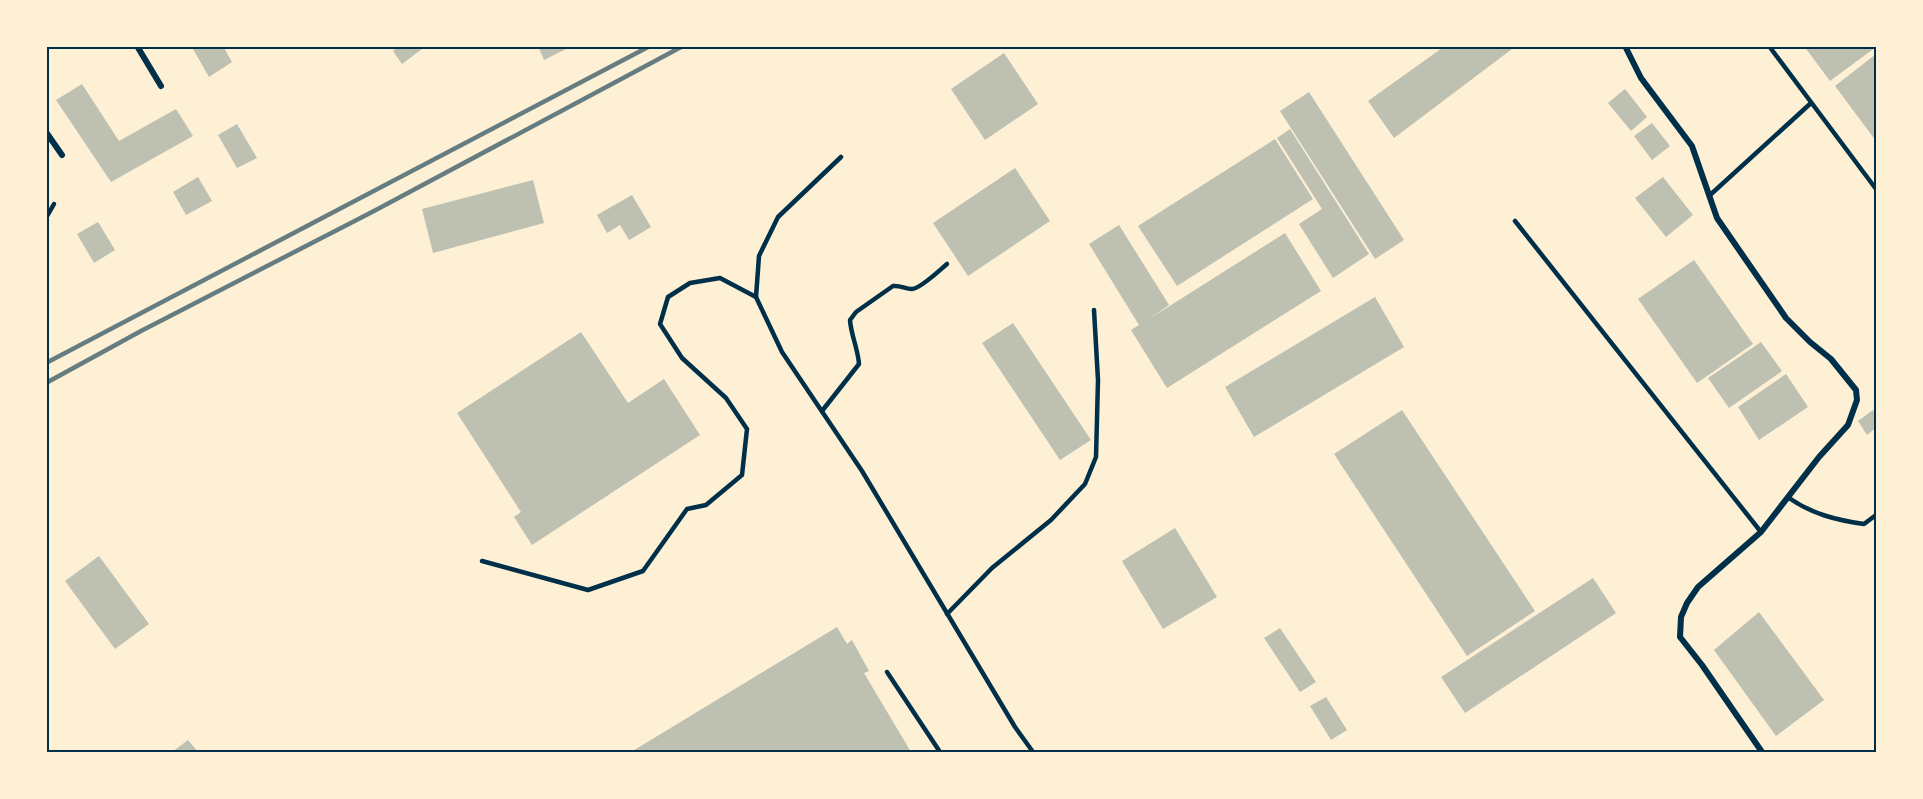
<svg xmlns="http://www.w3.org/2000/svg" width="1923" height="799" font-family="Montserrat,sans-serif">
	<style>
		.building { fill: #bec0b2 }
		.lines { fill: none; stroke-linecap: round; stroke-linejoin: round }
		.service { stroke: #003049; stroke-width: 4.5 }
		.minor { stroke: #003049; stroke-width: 6 }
		.rail { stroke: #657d81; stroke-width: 4.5 }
		.neatline { fill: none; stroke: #003049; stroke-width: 2 }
	</style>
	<rect width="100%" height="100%" fill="#fdf0d5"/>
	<!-- building -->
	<g class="building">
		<path d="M 197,46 L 223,46 L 232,62 L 209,77 L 193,49 Z"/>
		<path d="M 399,46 L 426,46 L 402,64 L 393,51 Z"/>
		<path d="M 538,46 L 572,46 L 544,60 Z"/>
		<path d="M 1445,46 L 1516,46 L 1394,138 L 1368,101 Z"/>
		<path d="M 1804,46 L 1876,46 L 1876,47 L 1830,81 Z"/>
		<path d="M 1004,53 L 1038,104 L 985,140 L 951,89 Z"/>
		<path d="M 1876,54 L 1876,141 L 1835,86 Z"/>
		<path d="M 82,84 L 119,141 L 176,109 L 193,136 L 111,182 L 56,100 Z"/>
		<path d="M 1625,89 L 1647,117 L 1631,131 L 1608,103 Z"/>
		<path d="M 1309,92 L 1404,240 L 1375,259 L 1280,111 Z"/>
		<path d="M 1652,123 L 1670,146 L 1652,160 L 1634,136 Z"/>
		<path d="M 237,124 L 257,158 L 237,168 L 218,135 Z"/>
		<path d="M 1290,129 L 1369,254 L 1333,278 L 1299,224 L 1322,209 L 1277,138 Z"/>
		<path d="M 1275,139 L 1313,199 L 1177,286 L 1138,226 Z"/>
		<path d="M 1015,168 L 1050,221 L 968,276 L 933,223 Z"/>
		<path d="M 198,177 L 212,201 L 186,215 L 173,192 Z"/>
		<path d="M 1663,177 L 1693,215 L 1666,237 L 1635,198 Z"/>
		<path d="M 533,180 L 544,223 L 433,253 L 422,209 Z"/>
		<path d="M 632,195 L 651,227 L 629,240 L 620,225 L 607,233 L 597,215 Z"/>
		<path d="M 98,222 L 115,250 L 94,263 L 77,234 Z"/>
		<path d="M 1119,225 L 1169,305 L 1149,319 L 1285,233 L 1321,291 L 1167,388 L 1131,330 L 1139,325 L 1089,244 Z"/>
		<path d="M 1694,260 L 1753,344 L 1697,383 L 1638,299 Z"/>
		<path d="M 1375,297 L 1404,347 L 1254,437 L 1225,387 Z"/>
		<path d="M 1013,323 L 1091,440 L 1060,460 L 982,343 Z"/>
		<path d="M 581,332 L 628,403 L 664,379 L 700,435 L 532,545 L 514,517 L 521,512 L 457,413 Z"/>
		<path d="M 1761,342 L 1782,371 L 1729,408 L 1708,378 Z"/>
		<path d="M 1786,374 L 1808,407 L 1759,440 L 1738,407 Z"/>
		<path d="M 1402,410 L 1535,611 L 1467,656 L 1334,454 Z"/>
		<path d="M 1873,410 L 1876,416 L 1876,428 L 1867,435 L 1858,421 Z"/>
		<path d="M 1175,528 L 1217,597 L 1163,629 L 1122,561 Z"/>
		<path d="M 99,556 L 149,624 L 115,649 L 65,581 Z"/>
		<path d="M 1593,578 L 1616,613 L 1465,713 L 1441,677 Z"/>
		<path d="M 1759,612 L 1824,700 L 1776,736 L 1714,650 Z"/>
		<path d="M 837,627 L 847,644 L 852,640 L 869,671 L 864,673 L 911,752 L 631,752 Z"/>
		<path d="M 1280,628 L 1316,682 L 1300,692 L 1264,638 Z"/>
		<path d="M 1326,697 L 1347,730 L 1331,740 L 1310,706 Z"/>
		<path d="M 188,740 L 198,752 L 172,752 Z"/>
	</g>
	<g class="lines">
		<!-- service -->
		<g class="service">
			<path d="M 1769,46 L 1876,189"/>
			<path d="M 841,157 L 778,217 L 759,256 L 756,297 L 782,352 L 862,471 L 1015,727 L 1033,752"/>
			<path d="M 1709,196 L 1811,103"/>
			<path d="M 46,218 L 54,204"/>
			<path d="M 1515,221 L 1761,532"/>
			<path d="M 822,411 L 859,364 C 858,349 851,335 850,320 L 856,312 L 893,286 C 900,285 905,289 912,289 C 920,289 940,270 947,264"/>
			<path d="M 1789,498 C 1812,514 1836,520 1864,524 L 1876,515"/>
			<path d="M 482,561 L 588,590 L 643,571 L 687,509 L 706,505 L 742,475 L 747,429 L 726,398 L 682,358 L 660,324 L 668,297 L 690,283 L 720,278 L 756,297"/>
			<path d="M 947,614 L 992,568 L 1051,520 L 1085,484 L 1096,457 L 1098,380 L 1094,310"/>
			<path d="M 887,672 L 940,752"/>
		</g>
		<!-- minor -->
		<g class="minor">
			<path d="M 137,46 L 161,86"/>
			<path d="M 1625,46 L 1641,78 L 1692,146 L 1717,218 L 1786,318 L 1810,342 L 1831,359 L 1856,390 L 1857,400 L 1848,425 L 1819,457 L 1761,532 L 1698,587 L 1687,603 L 1681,617 L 1680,637 L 1702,665 L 1762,752"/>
			<path d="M 46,132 L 62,155"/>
		</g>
		<!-- rail -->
		<g class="rail">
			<path d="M 46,363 L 650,46"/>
			<path d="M 46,383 L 141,331 L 374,211 L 683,46"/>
		</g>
	</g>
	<!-- border -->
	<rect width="1923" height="799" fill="none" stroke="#fdf0d5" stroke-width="96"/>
	<rect x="48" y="48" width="1827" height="703" class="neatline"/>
</svg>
